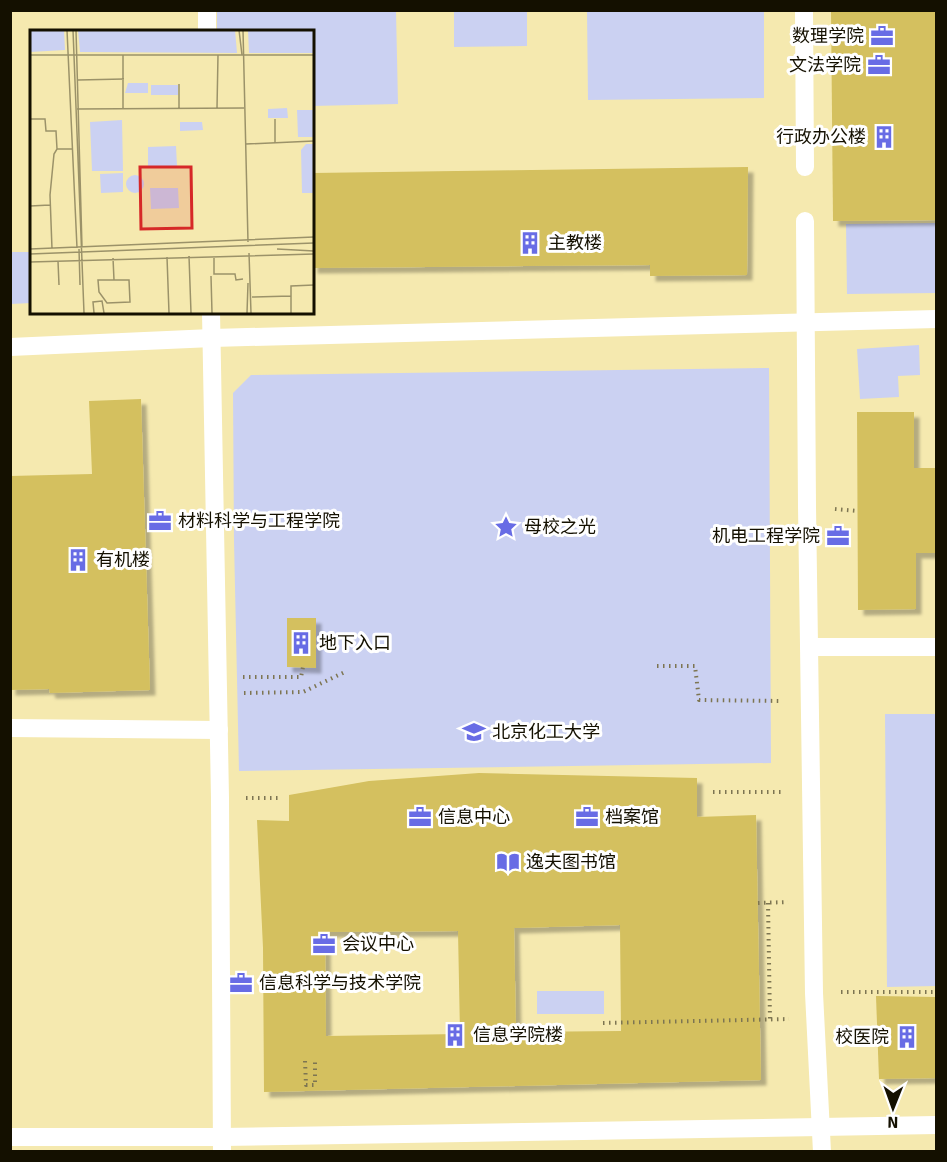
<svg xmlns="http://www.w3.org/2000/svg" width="947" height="1162" font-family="Signika,'Noto Sans SC',sans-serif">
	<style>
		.green { fill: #cbd1f2 }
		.building { fill: #d4c05f; fill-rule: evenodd; filter: url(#shadow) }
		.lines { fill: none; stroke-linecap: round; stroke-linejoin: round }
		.path { stroke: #7d7552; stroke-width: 4; stroke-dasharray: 1.5 4.5; stroke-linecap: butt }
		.lane { stroke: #fff; stroke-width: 18 }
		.labels { text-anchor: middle; stroke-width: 6; stroke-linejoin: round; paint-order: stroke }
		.poi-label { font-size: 18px; fill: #141000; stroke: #fff; text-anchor: start }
		.inset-road { fill: none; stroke: #9b9269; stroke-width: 1.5 }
		.view { fill: #d62828; fill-opacity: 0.15; stroke: #d62828; stroke-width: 3 }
		.inset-edge { fill: none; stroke: #141000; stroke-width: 3 }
	</style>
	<defs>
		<filter id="shadow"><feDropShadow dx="5.5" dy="5.5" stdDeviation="1.5" flood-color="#0004"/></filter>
	</defs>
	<rect width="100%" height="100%" fill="#f5e9af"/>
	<!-- green -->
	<g class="green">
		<path d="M 217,11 L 396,11 L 398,104 L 312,106 L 312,32 L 217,31 Z"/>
		<path d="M 454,11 L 527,11 L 527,46 L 454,47 Z"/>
		<path d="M 587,11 L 764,11 L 764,98 L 588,100 Z"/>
		<path d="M 936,223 L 936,293 L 847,294 L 846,224 Z"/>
		<path d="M 10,252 L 31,252 L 31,303 L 11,304 Z"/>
		<path d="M 919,345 L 920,375 L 898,376 L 899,397 L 860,399 L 857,349 Z"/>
		<path d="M 769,368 L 771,763 L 239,771 L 234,541 L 233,393 L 251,375 Z"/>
		<path d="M 885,714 L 936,714 L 936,986 L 887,987 Z"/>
		<rect x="537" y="991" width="67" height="23"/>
	</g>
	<!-- building -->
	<g class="building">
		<path d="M 831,10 L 936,10 L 936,220 L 833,221 Z"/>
		<path d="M 748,167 L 747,275 L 650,276 L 650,265 L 312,268 L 312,173 Z"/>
		<path d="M 141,399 L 150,690 L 50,693 L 49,689 L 10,690 L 10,476 L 92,474 L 89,401 Z"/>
		<path d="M 857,412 L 914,412 L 914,468 L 936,468 L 936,553 L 916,553 L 916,609 L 858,610 Z"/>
		<path d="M 287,618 L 316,618 L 316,668 L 287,667 Z"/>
		<path d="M 479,773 L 697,778 L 697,817 L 756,815 L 761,1080 L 264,1092 L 263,948 L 257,820 L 289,821 L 289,795 L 369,781 ZM 620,925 L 621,1031 L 516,1032 L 514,928 ZM 458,931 L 460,1034 L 326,1036 L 325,932 Z"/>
		<path d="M 876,996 L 936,997 L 936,1078 L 879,1079 Z"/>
	</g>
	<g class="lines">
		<!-- path -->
		<g class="path">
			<path d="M 835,509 L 858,511"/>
			<path d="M 657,666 L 695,666 L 699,700 L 782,701"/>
			<path d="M 243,677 L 301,677 L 303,667"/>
			<path d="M 244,693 L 303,692 L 347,671"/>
			<path d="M 713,792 L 783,792"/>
			<path d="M 246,798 L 278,798"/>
			<path d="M 758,903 L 788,902"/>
			<path d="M 768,903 L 770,1020"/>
			<path d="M 841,992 L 936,992"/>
			<path d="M 603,1023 L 789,1019"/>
			<path d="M 305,1061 L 306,1085 L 315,1085 L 315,1061"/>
		</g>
		<!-- lane -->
		<g class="lane">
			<path d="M 207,10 L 207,32"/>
			<path d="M 804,10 L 805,167"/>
			<path d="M 805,221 L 807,506 L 814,993 L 822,1152"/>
			<path d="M 211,312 L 220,798 L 222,1152"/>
			<path d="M 10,347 L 212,338 L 936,319"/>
			<path d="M 809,647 L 936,647"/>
			<path d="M 10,728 L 219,730"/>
			<path d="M 10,1137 L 222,1137 L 936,1125"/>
		</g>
	</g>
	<!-- icons -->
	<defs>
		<g id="office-bare" transform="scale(1.8)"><path d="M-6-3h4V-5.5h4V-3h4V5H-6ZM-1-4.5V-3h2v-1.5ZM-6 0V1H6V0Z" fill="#686ce5" stroke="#fff" stroke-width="2.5" paint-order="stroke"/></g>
		<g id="building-bare" transform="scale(1.8)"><path d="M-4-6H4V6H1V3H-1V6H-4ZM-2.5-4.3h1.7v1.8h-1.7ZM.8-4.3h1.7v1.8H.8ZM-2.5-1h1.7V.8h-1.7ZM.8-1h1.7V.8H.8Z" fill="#686ce5" stroke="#fff" stroke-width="2.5" paint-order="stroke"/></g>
		<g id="sight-bare" transform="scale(1.8)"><path d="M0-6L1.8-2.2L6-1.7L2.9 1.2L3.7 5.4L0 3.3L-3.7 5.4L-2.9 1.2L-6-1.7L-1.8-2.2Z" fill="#686ce5" stroke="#fff" stroke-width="2.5" paint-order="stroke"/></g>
		<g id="university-bare" transform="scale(1.8)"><path d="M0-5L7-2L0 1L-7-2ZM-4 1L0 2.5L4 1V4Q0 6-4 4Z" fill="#686ce5" stroke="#fff" stroke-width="2.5" paint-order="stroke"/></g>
		<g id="library-bare" transform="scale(1.8)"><path d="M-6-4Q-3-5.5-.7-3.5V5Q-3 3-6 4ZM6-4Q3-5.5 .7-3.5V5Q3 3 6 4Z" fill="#686ce5" stroke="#fff" stroke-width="2.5" paint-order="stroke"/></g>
	</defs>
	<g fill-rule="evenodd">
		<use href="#office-bare" x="882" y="36"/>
		<use href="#office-bare" x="879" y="65"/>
		<use href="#building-bare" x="884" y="137"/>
		<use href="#building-bare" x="530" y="243"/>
		<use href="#office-bare" x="160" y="521"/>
		<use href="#sight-bare" x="506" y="527"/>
		<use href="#office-bare" x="838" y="536"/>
		<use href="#building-bare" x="78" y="560"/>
		<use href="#building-bare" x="301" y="643"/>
		<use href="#university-bare" x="474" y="732"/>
		<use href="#office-bare" x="420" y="817"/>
		<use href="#office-bare" x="587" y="817"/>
		<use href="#library-bare" x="508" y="862"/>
		<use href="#office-bare" x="324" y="944"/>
		<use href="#office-bare" x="241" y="983"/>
		<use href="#building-bare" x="455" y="1035"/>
		<use href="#building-bare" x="907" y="1037"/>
	</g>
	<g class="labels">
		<!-- poi labels -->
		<g class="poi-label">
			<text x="864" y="42" text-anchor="end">数理学院</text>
			<text x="861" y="71" text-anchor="end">文法学院</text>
			<text x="866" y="143" text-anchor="end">行政办公楼</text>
			<text x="548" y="249">主教楼</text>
			<text x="178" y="527">材料科学与工程学院</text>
			<text x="524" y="533">母校之光</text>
			<text x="820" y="542" text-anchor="end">机电工程学院</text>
			<text x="96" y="566">有机楼</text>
			<text x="319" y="649">地下入口</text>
			<text x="492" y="738">北京化工大学</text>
			<text x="438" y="823">信息中心</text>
			<text x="605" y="823">档案馆</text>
			<text x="526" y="868">逸夫图书馆</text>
			<text x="342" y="950">会议中心</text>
			<text x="259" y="989">信息科学与技术学院</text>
			<text x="473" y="1041">信息学院楼</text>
			<text x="889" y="1043" text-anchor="end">校医院</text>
		</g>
	</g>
	<!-- overview -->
	<g transform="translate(30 30)">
		<rect width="284" height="284" fill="#f5e9af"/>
		<path d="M 0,0 L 34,0 L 35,20 L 0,22 ZM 48,0 L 205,0 L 207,23 L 50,22 ZM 218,0 L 283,0 L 283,23 L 219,23 ZM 98,53 L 118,53 L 118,63 L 95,63 ZM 121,55 L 148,55 L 148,65 L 121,65 ZM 257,78 L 258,88 L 238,88 L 238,79 ZM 267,80 L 283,80 L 283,107 L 268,107 ZM 92,90 L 93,141 L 62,141 L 60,92 ZM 150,92 L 172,92 L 173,100 L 150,101 ZM 276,114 L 283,114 L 283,163 L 272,163 L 271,120 ZM 146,116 L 147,136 L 118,136 L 118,117 ZM 93,143 L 93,162 L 71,163 L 70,144 ZM96 154a9 9 0 1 1 18 0a9 9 0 1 1-18 0ZM 120,158 L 148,158 L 149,178 L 121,179 Z" fill="#cbd1f2"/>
		<path class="inset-road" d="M 37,0 L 47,218M 43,0 L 54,283M 46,0 L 52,217M 209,0 L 212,25M 213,0 L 218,212M 0,25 L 284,25M 48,50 L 94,49M 187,78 L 188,25M 47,79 L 214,78M 93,79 L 93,25M 149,79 L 149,54M 0,89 L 15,89 L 16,101 L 26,101 L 27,119M 245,89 L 245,113M 216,114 L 284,111M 0,176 L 20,175M 0,219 L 284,207M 22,219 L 20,165 L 24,124 L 27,119 L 42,119M 49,219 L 50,255M 247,219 L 284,221M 219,223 L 221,283M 0,224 L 284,213M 159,226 L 161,283M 137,227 L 139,283M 83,228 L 84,250M 184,228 L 184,244 L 205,244 L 206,250 L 213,249M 28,231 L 29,255M 0,232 L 284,224M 181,246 L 182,283M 68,250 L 99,250 L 100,272 L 77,273 L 69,262 ZM 222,267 L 261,266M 64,283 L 63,272 L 72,271 L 74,283M 217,283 L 218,253M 261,283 L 261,256 L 284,255"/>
		<path class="view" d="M 110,137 L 161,137 L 162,198 L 111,199 Z"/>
		<rect width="284" height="284" class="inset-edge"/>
	</g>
	<!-- border -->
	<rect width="947" height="1162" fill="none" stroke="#141000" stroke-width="24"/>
	<!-- north arrow -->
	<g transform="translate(893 1108) rotate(181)" stroke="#ffffff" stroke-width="4.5" paint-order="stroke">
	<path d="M0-4.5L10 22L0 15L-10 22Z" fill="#141000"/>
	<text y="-9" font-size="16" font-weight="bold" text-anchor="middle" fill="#141000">N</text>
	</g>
</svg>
